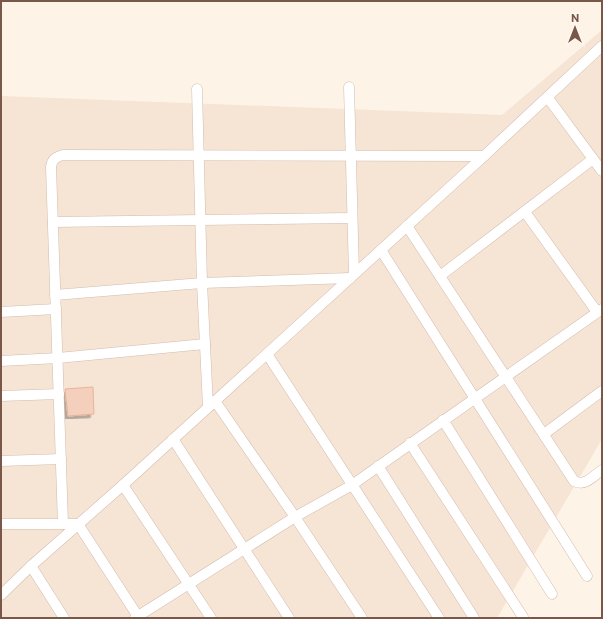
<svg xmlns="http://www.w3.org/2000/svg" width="603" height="619" font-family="Commissioner,sans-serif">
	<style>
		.residential { fill: #f6e4d4 }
		.building { fill: #f4cfbc; stroke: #e8b49c; filter: url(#shadow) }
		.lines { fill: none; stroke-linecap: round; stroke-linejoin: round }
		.street-casing { stroke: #d3bcae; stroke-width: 11 }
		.street { stroke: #fff; stroke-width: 10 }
	</style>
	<defs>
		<filter id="shadow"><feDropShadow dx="-3.5" dy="3.5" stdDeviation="0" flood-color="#0004"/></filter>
	</defs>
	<rect width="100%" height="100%" fill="#fdf3e6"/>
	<!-- residential -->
	<path class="residential" d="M 602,30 L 602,439 L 497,618 L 1,618 L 1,96 L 502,115 Z"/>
	<!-- building -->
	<path class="building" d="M 93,387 L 94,414 L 68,416 L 65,389 Z"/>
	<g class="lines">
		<!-- street casing -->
		<g class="street-casing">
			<g id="street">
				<path d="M 349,87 L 354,274"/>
				<path d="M 197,89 L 202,283 L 208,407"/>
				<path d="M 548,98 L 602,171"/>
				<path d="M 525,212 L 597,312"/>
				<path d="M 53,222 L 352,218"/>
				<path d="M 407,226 L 574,481 C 585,487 593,476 602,470"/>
				<path d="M 381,250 L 587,576"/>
				<path d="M 440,276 L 593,159"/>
				<path d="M 55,295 L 202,283 L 350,278"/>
				<path d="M 1,312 L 56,309"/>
				<path d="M 267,354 L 439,618"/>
				<path d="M 1,361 L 58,358 L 205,344"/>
				<path d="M 1,396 L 59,394"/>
				<path d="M 215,401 L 295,517 L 362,618"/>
				<path d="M 443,420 L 552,594"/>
				<path d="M 544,434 L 602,391"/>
				<path d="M 173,439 L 289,618"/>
				<path d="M 410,443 L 523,617"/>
				<path d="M 1,461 L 61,459"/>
				<path d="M 378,466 L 474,618"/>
				<path d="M 123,485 L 211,618"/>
				<path d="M 1,524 L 78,524 L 139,618"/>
				<path d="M 63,524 L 51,167 C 52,159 56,157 63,155 L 484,156"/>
				<path d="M 31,566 L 64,618"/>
				<path d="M 1,595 L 31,566 L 123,485 L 484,156 L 602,46"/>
				<path d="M 135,618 L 295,517 L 352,485 L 602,309"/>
			</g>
		</g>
		<!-- street -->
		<use href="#street" class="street"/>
	</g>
	<!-- border -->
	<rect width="603" height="619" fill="none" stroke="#795749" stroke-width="4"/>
	<!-- north arrow -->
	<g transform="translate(575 28)" stroke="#fff7ee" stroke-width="3" paint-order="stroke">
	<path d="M0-3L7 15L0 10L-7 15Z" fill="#795749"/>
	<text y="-6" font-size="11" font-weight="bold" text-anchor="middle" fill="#795749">N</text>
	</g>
</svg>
